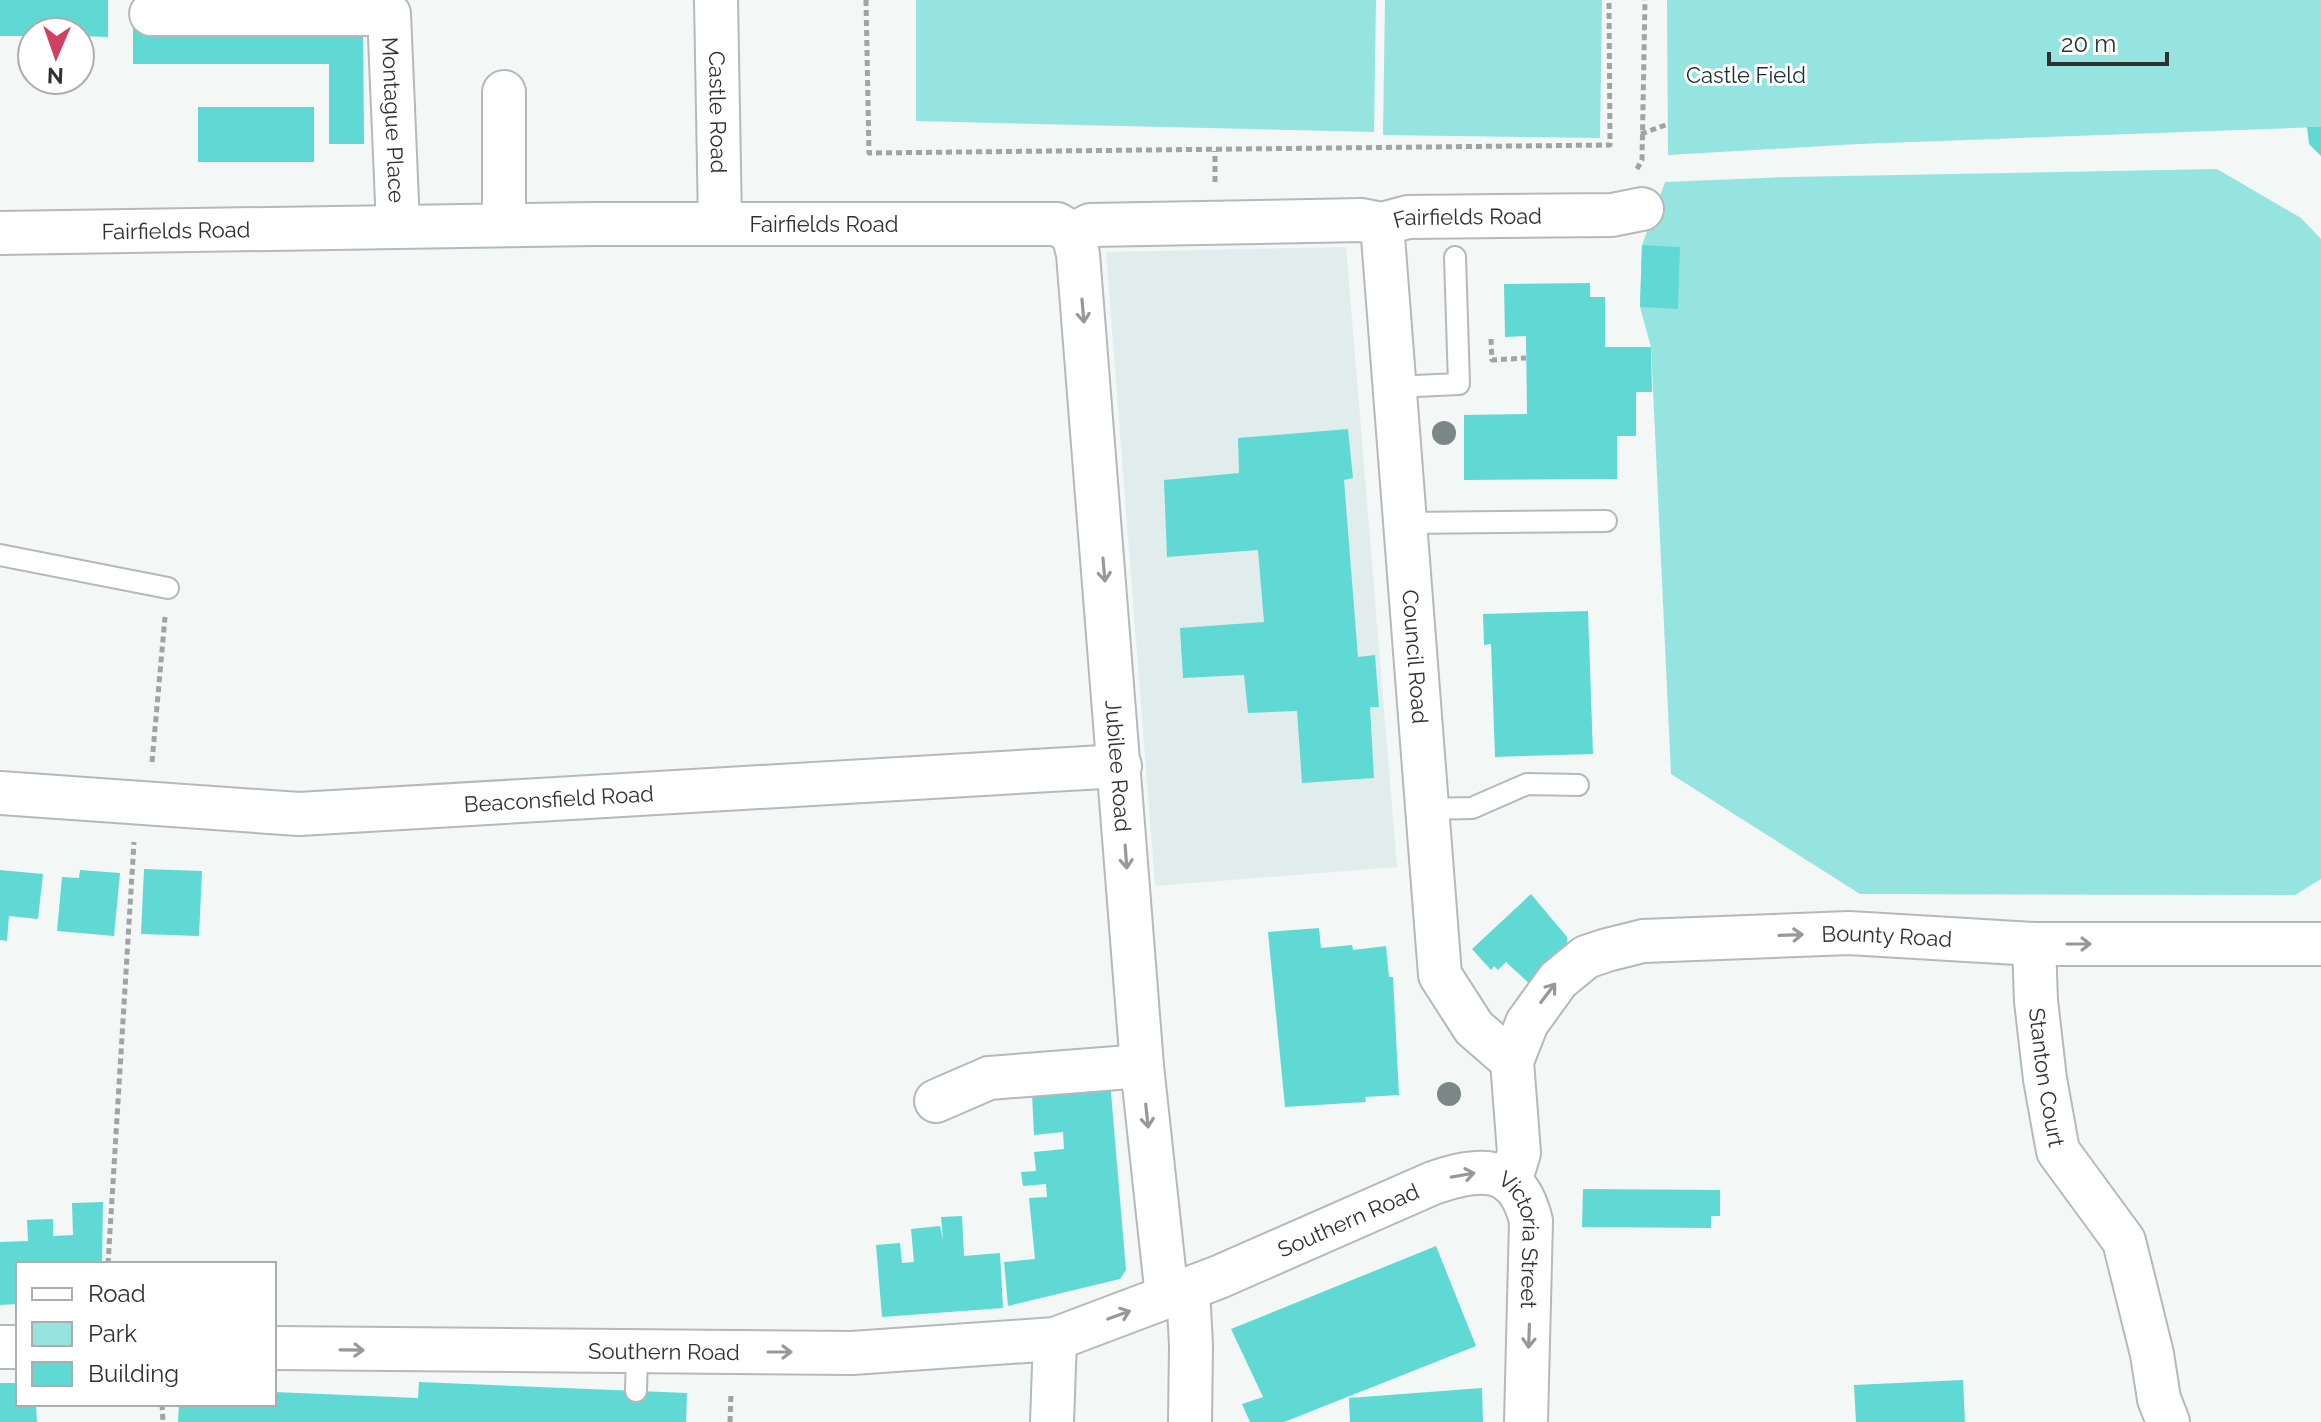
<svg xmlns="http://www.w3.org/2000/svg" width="2321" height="1422" font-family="Raleway,sans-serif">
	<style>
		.built { fill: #e0edec }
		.green { fill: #96e4e0 }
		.building { fill: #60d9d5 }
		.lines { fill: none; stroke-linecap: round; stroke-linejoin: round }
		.service-casing { stroke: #b5b9b9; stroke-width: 24 }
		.minor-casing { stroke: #b5b9b9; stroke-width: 46 }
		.path { stroke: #a1a4a3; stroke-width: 5; stroke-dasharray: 6 4; stroke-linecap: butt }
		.service { stroke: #fff; stroke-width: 20 }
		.minor { stroke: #fff; stroke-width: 42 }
		.tree { fill: #7b8887 }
		.oneway { stroke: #989898 }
		.labels { text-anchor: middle; stroke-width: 6; stroke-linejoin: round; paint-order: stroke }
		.park-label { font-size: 22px; fill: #192e2d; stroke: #fff }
		.street-label { font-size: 22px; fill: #303232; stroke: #fff }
	</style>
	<rect width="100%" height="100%" fill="#f3f7f6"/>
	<!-- built -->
	<path class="built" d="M 1346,247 L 1397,867 L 1155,886 L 1106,252 Z"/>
	<!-- green -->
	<g class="green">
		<path d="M 916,0 L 1376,0 L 1374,132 L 916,121 Z"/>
		<path d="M 1385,0 L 1602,0 L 1600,138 L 1383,135 Z"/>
		<path d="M 1667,0 L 2321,0 L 2321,127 L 1858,144 L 1668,155 Z"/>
		<path d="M 2217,169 L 2301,218 L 2321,239 L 2321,879 L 2295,895 L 1860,894 L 1671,774 L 1651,347 L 1640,307 L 1642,245 L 1665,182 L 1789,177 Z"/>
	</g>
	<!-- building -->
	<g class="building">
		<path d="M 0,0 L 108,0 L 108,37 L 80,36 L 80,32 L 32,32 L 32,36 L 0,36 Z"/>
		<path d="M 363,22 L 364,144 L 329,144 L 329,64 L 133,64 L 133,23 Z"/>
		<rect x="198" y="107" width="116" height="55"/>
		<path d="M 2307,127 L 2321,127 L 2321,156 L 2309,144 Z"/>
		<path d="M 1642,245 L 1680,247 L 1678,309 L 1640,307 Z"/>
		<path d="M 1590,283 L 1590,297 L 1605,297 L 1605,347 L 1651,347 L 1652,392 L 1636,392 L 1636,436 L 1617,436 L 1617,479 L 1464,480 L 1464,415 L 1527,414 L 1526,336 L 1505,337 L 1504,284 Z"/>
		<path d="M 1348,429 L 1353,478 L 1344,480 L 1358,657 L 1375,655 L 1379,707 L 1370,707 L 1374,778 L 1302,783 L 1297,711 L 1248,713 L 1244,675 L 1183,678 L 1180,628 L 1264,622 L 1258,550 L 1167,557 L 1164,480 L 1239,473 L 1238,438 Z"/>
		<path d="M 1588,611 L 1593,754 L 1495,757 L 1491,644 L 1484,645 L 1483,614 Z"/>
		<path d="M 144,869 L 202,871 L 199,936 L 141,934 Z"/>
		<path d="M 0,870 L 43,874 L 38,919 L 9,916 L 7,941 L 0,940 Z"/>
		<path d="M 80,870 L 120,873 L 114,936 L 57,931 L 62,877 L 79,878 Z"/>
		<path d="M 1531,894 L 1567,937 L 1568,954 L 1532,986 L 1506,962 L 1498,970 L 1494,966 L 1491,970 L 1472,949 Z"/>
		<path d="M 1319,928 L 1321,948 L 1352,945 L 1353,950 L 1386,946 L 1389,977 L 1393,977 L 1399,1095 L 1365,1097 L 1366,1102 L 1285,1107 L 1268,932 Z"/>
		<path d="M 1110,1081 L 1126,1270 L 1120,1279 L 1008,1306 L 1004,1262 L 1035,1259 L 1029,1198 L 1047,1197 L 1046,1184 L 1023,1186 L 1021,1172 L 1036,1171 L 1034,1152 L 1064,1149 L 1063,1132 L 1034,1135 L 1032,1094 Z"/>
		<path d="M 1583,1189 L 1720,1190 L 1720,1216 L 1711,1216 L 1711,1228 L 1582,1227 Z"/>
		<path d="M 103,1202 L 102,1264 L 18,1264 L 18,1304 L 0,1305 L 0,1242 L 28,1241 L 27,1220 L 53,1219 L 53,1236 L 73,1235 L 72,1203 Z"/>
		<path d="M 962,1216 L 964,1256 L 1000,1253 L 1003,1308 L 882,1317 L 876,1245 L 900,1243 L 902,1263 L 914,1262 L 911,1229 L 940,1226 L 943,1240 L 941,1217 Z"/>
		<path d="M 1436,1246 L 1476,1346 L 1284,1422 L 1250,1422 L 1242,1404 L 1263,1397 L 1231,1329 Z"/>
		<path d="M 1963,1380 L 1965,1422 L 1856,1422 L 1854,1385 Z"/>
		<path d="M 419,1382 L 687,1393 L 686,1422 L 178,1422 L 179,1404 L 274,1404 L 274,1392 L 418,1398 Z"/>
		<path d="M 0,1383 L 18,1383 L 18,1404 L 36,1404 L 37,1422 L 0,1422 Z"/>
		<path d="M 1482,1388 L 1483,1422 L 1350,1422 L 1349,1398 Z"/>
	</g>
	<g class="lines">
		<!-- service casing -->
		<g class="service-casing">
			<g id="service">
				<path d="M 1394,387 L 1459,384 L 1455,257"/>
				<path d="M 1405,523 L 1606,521"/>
				<path d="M 0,555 L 168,588"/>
				<path d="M 1427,809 L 1472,808 L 1527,784 L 1578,785"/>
				<path d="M 636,1391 L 637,1352"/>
			</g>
		</g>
		<!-- minor casing -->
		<g class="minor-casing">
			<g id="minor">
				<path id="s1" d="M 716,0 L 720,223"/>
				<path id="s2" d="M 151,14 L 389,14 L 398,226"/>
				<path id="s3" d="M 1382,224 L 1440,975 L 1474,1028 L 1512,1061"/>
				<path d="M 504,225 L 504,92"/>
				<path id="s4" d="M 0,233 L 593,224 L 1057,224 L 1073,234 L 1090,225 L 1362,220 L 1382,224 L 1408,217 L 1612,215 L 1642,209"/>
				<path id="s5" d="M 1073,234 L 1078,254 L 1142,1066 L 1167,1297"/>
				<path id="s6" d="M 0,793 L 299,814 L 1120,766"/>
				<path id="s7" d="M 2034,944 L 2036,1001 L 2045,1079 L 2058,1151 L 2124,1241 L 2152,1354 L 2159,1399 L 2168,1422"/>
				<path d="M 936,1101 L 989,1078 L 1142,1066"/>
				<path id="s8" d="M 1510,1182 L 1519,1153 L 1512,1061 L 1527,1023 L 1558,980 L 1586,957 L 1607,950 L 1643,941 L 1849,933 L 2034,944 L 2321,944"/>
				<path d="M 1188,1289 L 1191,1345 L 1190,1422"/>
				<path d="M 0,1347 L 18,1347"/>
				<path id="s9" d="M 274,1348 L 852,1353 L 1055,1339 L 1219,1277 L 1433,1183 C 1480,1167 1517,1163 1531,1221 L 1526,1422"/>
				<path d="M 1052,1422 L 1055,1339"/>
			</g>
		</g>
		<!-- path -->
		<g class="path">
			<path d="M 866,0 L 869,153 L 1610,145 L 1609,0"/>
			<path d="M 1641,134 L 1668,124"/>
			<path d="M 1637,169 L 1642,160 L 1645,0"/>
			<path d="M 1215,182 L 1215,151"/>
			<path d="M 1491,339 L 1492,360 L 1526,358"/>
			<path d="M 152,762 L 165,617"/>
			<path d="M 108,1264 L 134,842"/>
			<path d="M 162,1404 L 163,1422"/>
			<path d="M 730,1422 L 731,1392"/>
		</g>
		<!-- service -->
		<use href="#service" class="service"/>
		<!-- minor -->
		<use href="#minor" class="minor"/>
	</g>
	<!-- trees -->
	<g class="tree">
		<circle cx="1444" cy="433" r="12"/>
		<circle cx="1449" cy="1094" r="12"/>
	</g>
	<!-- one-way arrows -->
	<defs><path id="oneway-shaft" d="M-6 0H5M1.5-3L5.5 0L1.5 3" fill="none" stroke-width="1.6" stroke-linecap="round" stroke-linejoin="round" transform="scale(2)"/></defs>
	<g class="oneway">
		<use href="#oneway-shaft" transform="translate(1083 311) rotate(85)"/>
		<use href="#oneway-shaft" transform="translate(1104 570) rotate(85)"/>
		<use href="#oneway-shaft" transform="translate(1126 857) rotate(86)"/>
		<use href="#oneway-shaft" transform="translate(1791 935) rotate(-2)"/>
		<use href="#oneway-shaft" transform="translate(2079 944)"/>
		<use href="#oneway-shaft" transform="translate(1548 993) rotate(-53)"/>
		<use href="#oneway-shaft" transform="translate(1147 1116) rotate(84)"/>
		<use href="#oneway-shaft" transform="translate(1463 1175) rotate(-10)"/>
		<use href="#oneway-shaft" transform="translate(1119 1315) rotate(-20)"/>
		<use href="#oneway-shaft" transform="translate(1529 1336) rotate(92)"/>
		<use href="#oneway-shaft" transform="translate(352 1350) rotate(1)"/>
		<use href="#oneway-shaft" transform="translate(780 1352)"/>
	</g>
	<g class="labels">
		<!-- park labels -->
		<g class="park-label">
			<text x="1746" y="83">Castle Field</text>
		</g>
		<!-- street labels -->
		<g class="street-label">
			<text dy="8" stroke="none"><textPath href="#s1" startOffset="112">Castle Road</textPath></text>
			<text dy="8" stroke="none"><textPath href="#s2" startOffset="344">Montague Place</textPath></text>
			<text dy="8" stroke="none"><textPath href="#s4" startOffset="1474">Fairfields Road</textPath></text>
			<text dy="8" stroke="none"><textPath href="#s4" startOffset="824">Fairfields Road</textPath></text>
			<text dy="8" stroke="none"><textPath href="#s4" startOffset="176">Fairfields Road</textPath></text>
			<text dy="8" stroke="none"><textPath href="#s3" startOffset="434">Council Road</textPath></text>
			<text dy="8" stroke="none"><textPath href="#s5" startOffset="534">Jubilee Road</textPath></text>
			<text dy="8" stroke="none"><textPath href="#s6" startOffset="560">Beaconsfield Road</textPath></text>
			<text dy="8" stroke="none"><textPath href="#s8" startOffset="556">Bounty Road</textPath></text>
			<text dy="8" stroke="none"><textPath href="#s7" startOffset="134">Stanton Court</textPath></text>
			<text dy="8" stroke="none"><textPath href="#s9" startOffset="1098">Southern Road</textPath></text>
			<text dy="8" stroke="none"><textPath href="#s9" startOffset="1332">Victoria Street</textPath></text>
			<text dy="8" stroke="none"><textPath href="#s9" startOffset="390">Southern Road</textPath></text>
		</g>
	</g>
	<!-- legend -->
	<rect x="16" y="1262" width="260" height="144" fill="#ffffff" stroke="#acadad" stroke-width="2"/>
	<rect x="32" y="1288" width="40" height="12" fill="#ffffff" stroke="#acadad" stroke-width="2"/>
	<text x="88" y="1302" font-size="24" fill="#303232">Road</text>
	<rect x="32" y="1322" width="40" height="24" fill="#96e4e0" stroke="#acadad" stroke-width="2"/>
	<text x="88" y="1342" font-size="24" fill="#303232">Park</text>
	<rect x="32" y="1362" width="40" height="24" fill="#60d9d5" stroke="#acadad" stroke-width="2"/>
	<text x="88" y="1382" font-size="24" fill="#303232">Building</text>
	<!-- north arrow -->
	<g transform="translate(56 56) rotate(182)"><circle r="38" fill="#ffffff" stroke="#acadad" stroke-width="2"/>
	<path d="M0-6L14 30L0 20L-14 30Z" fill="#d04060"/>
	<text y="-12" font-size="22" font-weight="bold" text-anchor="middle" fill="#303232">N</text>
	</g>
	<!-- scale -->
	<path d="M2049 52v12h118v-12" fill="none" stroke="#303232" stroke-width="4"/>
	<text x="2061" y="52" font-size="24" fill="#303232" stroke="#ffffff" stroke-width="6" paint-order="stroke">20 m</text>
</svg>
